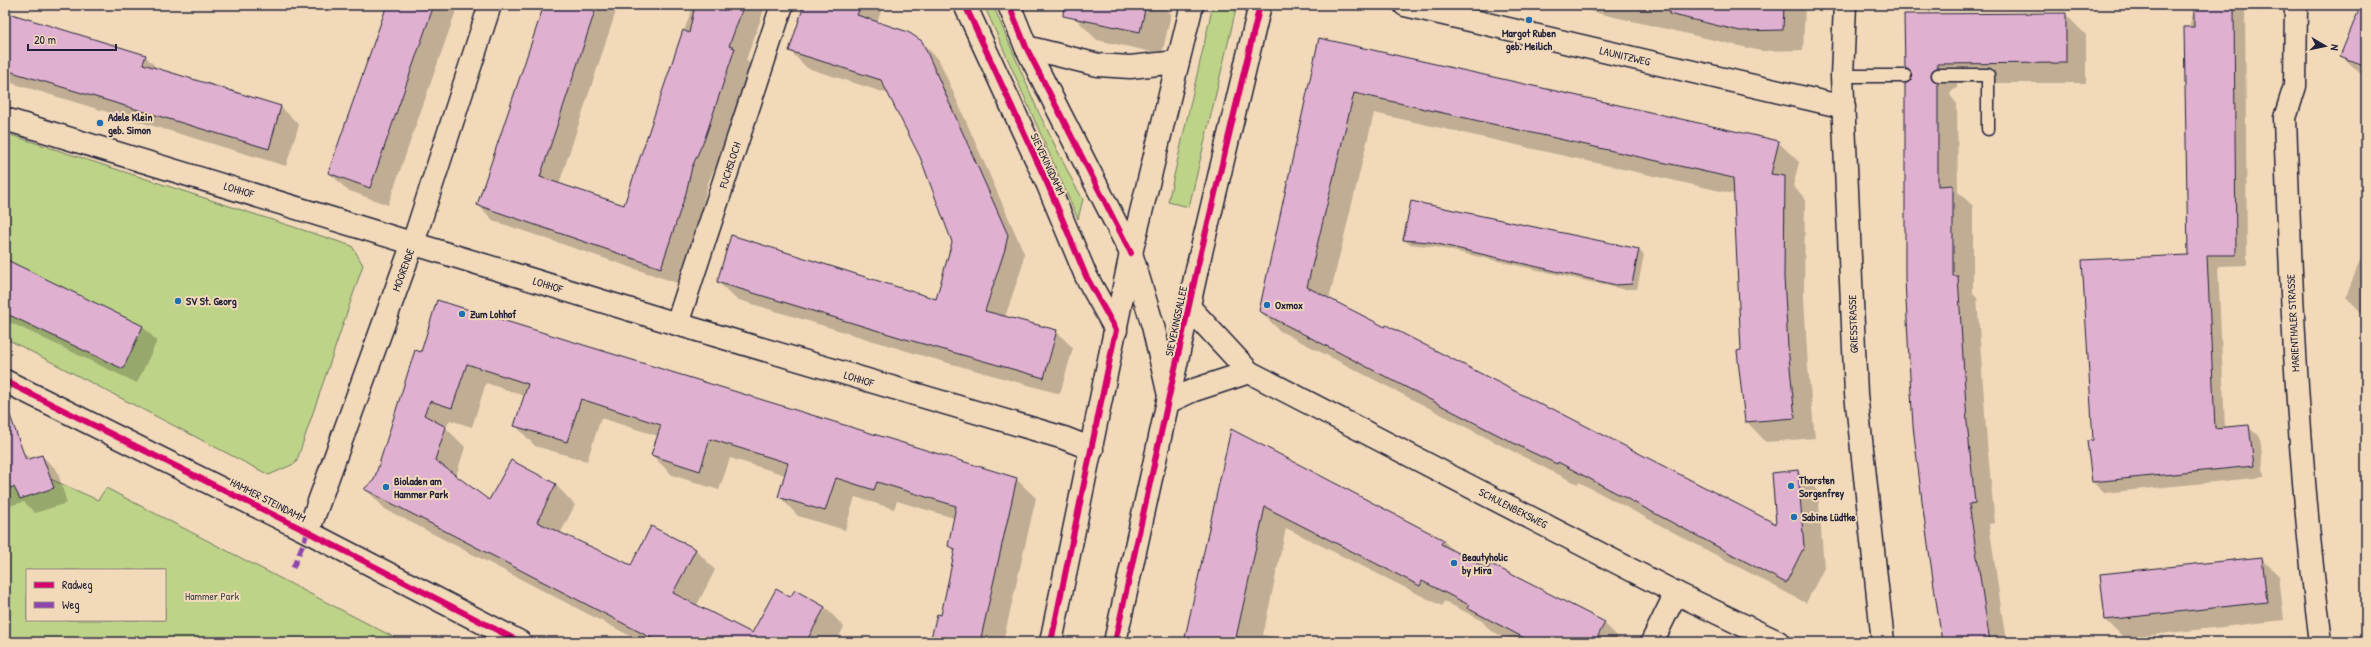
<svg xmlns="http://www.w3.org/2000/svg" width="2371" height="647" font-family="'Patrick Hand',sans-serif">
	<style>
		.green { fill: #bdd388; stroke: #707a62; fill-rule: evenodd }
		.shadow { fill: #0003 }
		.building { fill: #e0b0d0; stroke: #22223b }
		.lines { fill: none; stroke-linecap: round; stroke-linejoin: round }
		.service-casing { stroke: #22223b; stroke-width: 15 }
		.minor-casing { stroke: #22223b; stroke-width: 25 }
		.tertiary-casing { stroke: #22223b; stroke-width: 25 }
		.primary-casing { stroke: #22223b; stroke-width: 25 }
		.service { stroke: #f1d9b9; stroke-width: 12 }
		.minor { stroke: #f1d9b9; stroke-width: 22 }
		.tertiary { stroke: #f1d9b9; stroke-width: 22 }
		.primary { stroke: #f1d9b9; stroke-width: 22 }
		.quiet { stroke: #8e44ad; stroke-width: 5; stroke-dasharray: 10 5; stroke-linecap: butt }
		.cycleway-casing { stroke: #f1d9b9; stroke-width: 8 }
		.cycleway { stroke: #d6006c; stroke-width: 6 }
		.poi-dot { fill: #1f6fb2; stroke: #f1d9b9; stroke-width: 1.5 }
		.labels { text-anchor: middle; stroke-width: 4; stroke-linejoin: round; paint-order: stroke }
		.poi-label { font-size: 11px; font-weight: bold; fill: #22223b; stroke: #f1d9b9; text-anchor: start }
		.street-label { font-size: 11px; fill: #22223b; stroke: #f1d9b9 }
		.park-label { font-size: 11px; fill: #41454a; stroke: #f1d9b9 }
	</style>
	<rect width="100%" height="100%" fill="#f1d9b9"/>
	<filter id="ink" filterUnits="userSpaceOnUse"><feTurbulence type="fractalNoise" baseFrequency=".025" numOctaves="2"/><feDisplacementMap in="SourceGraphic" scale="8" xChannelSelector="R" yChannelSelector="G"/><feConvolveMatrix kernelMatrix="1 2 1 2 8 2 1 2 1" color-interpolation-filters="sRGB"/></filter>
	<g filter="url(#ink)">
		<!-- green -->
		<g class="green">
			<path d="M 984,5 L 993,5 L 1038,111 L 1074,184 L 1083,199 L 1078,219 Z"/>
			<path d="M 1213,5 L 1237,5 L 1189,207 L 1168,202 Z"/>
			<path d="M 5,133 L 352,246 L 363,265 L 296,463 L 269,475 L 5,338 Z"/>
			<path d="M 5,459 L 98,500 L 106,488 L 403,642 L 5,642 ZM 27,570 L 165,570 L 165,620 L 27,620 Z"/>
		</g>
		<!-- shadow -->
		<g class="shadow">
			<path d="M 388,5 L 458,5 L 388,205 L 347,190 L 329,172 Z"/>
			<path d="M 545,5 L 618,5 L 559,184 L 625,206 L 693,5 L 758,5 L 764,10 L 746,60 L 751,65 L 721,154 L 708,183 L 702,209 L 677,283 L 494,221 L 478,205 Z"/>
			<path d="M 805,5 L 883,5 L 877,23 L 921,42 L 939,60 L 1024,253 L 1022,267 L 1005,317 L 1056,331 L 1073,348 L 1060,394 L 920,355 L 736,299 L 718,282 L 937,300 L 953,242 L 921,157 L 889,94 L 807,68 L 790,51 Z"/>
			<path d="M 1077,5 L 1162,5 L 1171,14 L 1162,54 L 1097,40 L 1075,18 Z"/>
			<path d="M 1563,5 L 1805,5 L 1803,50 L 1761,51 Z"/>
			<path d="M 2195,5 L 2245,5 L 2247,265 L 2218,266 L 2225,428 L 2249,426 L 2260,437 L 2264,477 L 2104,493 L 2093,482 L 2095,441 L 2189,256 L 2189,28 Z"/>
			<path d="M 2362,5 L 2366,5 L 2366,79 L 2342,56 Z"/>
			<path d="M 5,13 L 145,56 L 160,71 L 281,107 L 299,125 L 286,166 L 5,81 Z"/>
			<path d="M 2065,14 L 2086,35 L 2086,83 L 1957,83 L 1957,88 L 1952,91 L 1950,95 L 1957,104 L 1958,192 L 1973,206 L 1973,293 L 1977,297 L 1987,443 L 1995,523 L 1989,524 L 2006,642 L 1943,642 L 1934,586 L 1914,426 L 1913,76 L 1906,68 Z"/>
			<path d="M 1320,40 L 1778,142 L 1799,162 L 1793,186 L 1805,198 L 1804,298 L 1808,368 L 1815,438 L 1766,442 L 1746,421 L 1734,194 L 1374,113 L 1329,299 L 1777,525 L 1797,471 L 1818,491 L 1824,568 L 1806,603 L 1579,482 L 1578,484 L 1551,471 L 1280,331 L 1260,311 Z"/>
			<path d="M 1412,202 L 1639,250 L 1644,255 L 1637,289 L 1622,289 L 1435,247 L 1409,244 L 1404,240 Z"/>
			<path d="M 2366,245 L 2366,317 L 2346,297 Z"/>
			<path d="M 5,269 L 143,327 L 157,341 L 137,383 L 5,320 Z"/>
			<path d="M 415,351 L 1016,479 L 1036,498 L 1003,642 L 931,642 L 941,616 L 956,552 L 949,545 L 954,518 L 897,501 L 894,509 L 855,497 L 845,530 L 798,516 L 779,496 L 785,475 L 730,458 L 719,490 L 672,475 L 652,455 L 658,436 L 601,418 L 587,461 L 535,446 L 516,426 L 525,396 L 486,383 L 472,427 L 450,420 L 446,428 L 465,447 L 456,476 L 489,501 L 511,462 L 556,485 L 575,505 L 560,534 L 631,566 L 652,527 L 696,550 L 715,570 L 697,605 L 752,634 L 791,599 L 825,607 L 844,627 L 836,642 L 642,642 L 385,509 L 366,489 L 375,480 Z"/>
			<path d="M 1232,431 L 1443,540 L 1456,554 L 1464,558 L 1604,623 L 1623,642 L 1514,642 L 1490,630 L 1481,620 L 1444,601 L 1442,606 L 1286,528 L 1263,635 L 1278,638 L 1281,642 L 1185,642 Z"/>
			<path d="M 23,452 L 31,460 L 42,456 L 57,470 L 67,503 L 35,513 L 24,502 L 5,507 L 5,457 Z"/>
			<path d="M 2261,558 L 2279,576 L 2284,620 L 2124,638 L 2106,620 Z"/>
		</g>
		<!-- building -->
		<g class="building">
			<path d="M 387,5 L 434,5 L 370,188 L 328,173 Z"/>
			<path d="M 544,5 L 597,5 L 540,177 L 624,205 L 683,30 L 689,33 L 695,5 L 744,5 L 729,46 L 735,48 L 705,138 L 692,167 L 686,193 L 661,268 L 477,205 Z"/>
			<path d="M 804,5 L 861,5 L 857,15 L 908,32 L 922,41 L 1008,235 L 1005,249 L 985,311 L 1057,330 L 1044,378 L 902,338 L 717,282 L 731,235 L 936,299 L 952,242 L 920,157 L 881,80 L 789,51 Z"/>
			<path d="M 1064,5 L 1146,5 L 1140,32 L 1063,16 Z"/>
			<path d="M 1670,5 L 1784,5 L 1783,30 L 1740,31 L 1669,14 Z"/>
			<path d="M 2194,5 L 2234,5 L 2236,255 L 2207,255 L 2215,428 L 2249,425 L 2254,466 L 2092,482 L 2087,441 L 2093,440 L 2082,260 L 2188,255 L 2184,27 L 2194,27 Z"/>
			<path d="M 2361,5 L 2366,5 L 2366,66 L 2340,56 Z"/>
			<path d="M 5,12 L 146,55 L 143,64 L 281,106 L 269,149 L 5,70 Z"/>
			<path d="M 2066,13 L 2066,63 L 1937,64 L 1937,68 L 1932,71 L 1931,75 L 1932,79 L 1938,82 L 1938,186 L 1953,185 L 1953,276 L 1958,276 L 1967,422 L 1975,503 L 1969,504 L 1990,642 L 1942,642 L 1923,509 L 1913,426 L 1909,360 L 1905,279 L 1905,84 L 1911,80 L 1912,76 L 1909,70 L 1905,68 L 1904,14 Z"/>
			<path d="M 1319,38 L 1779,141 L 1771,174 L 1785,176 L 1784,277 L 1788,347 L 1795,418 L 1745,422 L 1737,351 L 1741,350 L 1733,178 L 1354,93 L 1307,287 L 1385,327 L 1386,325 L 1550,409 L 1551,408 L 1776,524 L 1772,473 L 1798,470 L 1804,547 L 1786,583 L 1558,462 L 1557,464 L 1529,451 L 1259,311 Z"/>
			<path d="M 1411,201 L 1639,249 L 1632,284 L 1616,285 L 1429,242 L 1403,240 Z"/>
			<path d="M 5,259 L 143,326 L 123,369 L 5,313 Z"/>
			<path d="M 437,300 L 1017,478 L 980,642 L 930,642 L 937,614 L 941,615 L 955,549 L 948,546 L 956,506 L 877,482 L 874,490 L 836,478 L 825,511 L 778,497 L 788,463 L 710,439 L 700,471 L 651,455 L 661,425 L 581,399 L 567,442 L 514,426 L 528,384 L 467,364 L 452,408 L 430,401 L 424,415 L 446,427 L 435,460 L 489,500 L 511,460 L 556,484 L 537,522 L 631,565 L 651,526 L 696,549 L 673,593 L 752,633 L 776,589 L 790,597 L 795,590 L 825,607 L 806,642 L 659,642 L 364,489 L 374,480 L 415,350 L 421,352 Z"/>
			<path d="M 8,410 L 26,460 L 42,455 L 54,488 L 20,499 L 14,487 L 5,489 L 5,411 Z"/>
			<path d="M 1231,429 L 1444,540 L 1441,544 L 1465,557 L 1488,569 L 1491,564 L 1605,622 L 1595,642 L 1532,642 L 1467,608 L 1469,605 L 1422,581 L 1420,586 L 1265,507 L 1235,642 L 1184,642 Z"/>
			<path d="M 2262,557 L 2267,602 L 2105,620 L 2100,574 Z"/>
		</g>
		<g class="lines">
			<!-- service casing -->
			<g class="service-casing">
				<g id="service">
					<path d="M 1938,75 L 1988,75 L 1988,129"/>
					<path d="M 1842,76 L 1905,76"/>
				</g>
			</g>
			<!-- minor casing -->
			<g class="minor-casing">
				<g id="minor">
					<path d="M 1405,5 L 1844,107"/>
					<path d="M 1845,5 L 1842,76 L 1856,394 L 1883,642"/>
					<path d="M 2296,5 L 2295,86 L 2285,118 C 2291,293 2298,468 2321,642"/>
					<path d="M 1026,47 L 1098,65 L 1130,67 L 1178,62"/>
					<path d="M 5,119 L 677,324 L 1064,438 L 1092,449"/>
					<path d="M 1189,307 L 1249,372 L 1676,593 L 1778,642"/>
					<path d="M 677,324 L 782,5"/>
					<path d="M 1170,401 L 1194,390 L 1249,372"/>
					<path d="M 308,532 L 413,243 L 490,5"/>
					<path d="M 1652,642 L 1676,593"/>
				</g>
			</g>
			<!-- tertiary casing -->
			<g class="tertiary-casing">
				<g id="tertiary">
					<path d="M 965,5 L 1048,185 L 1086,276 L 1116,330"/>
					<path d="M 1009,5 L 1026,47 L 1131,253 L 1153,326 L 1170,400"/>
					<path d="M 5,381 L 308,532 L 520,642"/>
				</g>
			</g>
			<!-- primary casing -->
			<g class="primary-casing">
				<g id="primary">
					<path d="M 1051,642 L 1131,253 L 1192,5"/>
					<path d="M 1115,642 L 1197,269 L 1260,5"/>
				</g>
			</g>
			<!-- service -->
			<use href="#service" class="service"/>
			<!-- minor -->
			<use href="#minor" class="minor"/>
			<!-- tertiary -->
			<use href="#tertiary" class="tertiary"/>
			<!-- primary -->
			<use href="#primary" class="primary"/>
			<!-- quiet -->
			<path class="quiet" d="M 293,568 L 308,532"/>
			<!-- cycleway casing -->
			<g class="cycleway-casing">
				<g id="cycleway">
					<path d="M 965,5 L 1048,185 L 1086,276 L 1116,330 L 1051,642"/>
					<path d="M 1009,5 L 1026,47 L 1131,253"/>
					<path d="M 5,381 L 308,532 L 520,642"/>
					<path d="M 1115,642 L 1197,269 L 1260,5"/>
				</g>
			</g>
			<!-- cycleway -->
			<use href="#cycleway" class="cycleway"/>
		</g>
	</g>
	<!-- markers -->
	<g class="poi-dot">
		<circle cx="1529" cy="20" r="4"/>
		<circle cx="100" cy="123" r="4"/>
		<circle cx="178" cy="301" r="4"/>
		<circle cx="1267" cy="305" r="4"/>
		<circle cx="462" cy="314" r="4"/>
		<circle cx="1791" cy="486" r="4"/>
		<circle cx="386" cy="487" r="4"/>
		<circle cx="1794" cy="517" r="4"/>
		<circle cx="1454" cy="563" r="4"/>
	</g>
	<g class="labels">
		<!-- poi labels -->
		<g class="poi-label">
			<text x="1529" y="37" text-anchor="middle">Margot Ruben<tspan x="1529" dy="13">geb. Meilich</tspan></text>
			<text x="108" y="121">Adele Klein<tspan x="108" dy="13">geb. Simon</tspan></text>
			<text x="186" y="305">SV St. Georg</text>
			<text x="1275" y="309">Oxmox</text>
			<text x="470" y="318">Zum Lohhof</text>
			<text x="1799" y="484">Thorsten<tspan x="1799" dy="13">Sorgenfrey</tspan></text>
			<text x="394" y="485">Bioladen am<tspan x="394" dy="13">Hammer Park</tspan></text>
			<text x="1802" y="521">Sabine Lüdtke</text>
			<text x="1462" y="561">Beautyholic<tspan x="1462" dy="13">by Mira</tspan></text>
		</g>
		<!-- street labels -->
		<g class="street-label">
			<text transform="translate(1625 56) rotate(13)" y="4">LAUNITZWEG</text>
			<text transform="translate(1048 164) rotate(65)" y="4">SIEVEKINGDAMM</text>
			<text transform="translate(730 165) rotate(-72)" y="4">FUCHSLOCH</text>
			<text transform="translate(239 190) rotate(17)" y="4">LOHHOF</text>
			<text transform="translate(403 270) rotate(-70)" y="4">MOORENDE</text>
			<text transform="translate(548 285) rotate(17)" y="4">LOHHOF</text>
			<text transform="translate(1176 321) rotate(-78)" y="4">SIEVEKINGSALLEE</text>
			<text transform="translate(2293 323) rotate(-93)" y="4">MARIENTHALER STRASSE</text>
			<text transform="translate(1853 324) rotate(-92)" y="4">GRIESSTRASSE</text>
			<text transform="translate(859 379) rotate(17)" y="4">LOHHOF</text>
			<text transform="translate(268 500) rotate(27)" y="4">HAMMER STEINDAMM</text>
			<text transform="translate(1513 508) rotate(27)" y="4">SCHULENBEKSWEG</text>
		</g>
		<!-- park labels -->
		<g class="park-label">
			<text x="212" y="600">Hammer Park</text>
		</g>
	</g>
	<!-- margin -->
	<rect width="2371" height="647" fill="none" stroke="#f1d9b9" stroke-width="20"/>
	<rect x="10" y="10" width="2351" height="627" fill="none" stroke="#22223b" stroke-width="1.5" filter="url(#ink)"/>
	<!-- legend -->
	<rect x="26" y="569" width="140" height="52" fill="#f1d9b9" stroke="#9e9087"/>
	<rect x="34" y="582" width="20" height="6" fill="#d6006c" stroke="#9e9087"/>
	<text x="62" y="589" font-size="12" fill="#22223b">Radweg</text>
	<rect x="34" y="602" width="20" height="6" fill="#8e44ad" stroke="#9e9087"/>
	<text x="62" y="609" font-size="12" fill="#22223b">Weg</text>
	<!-- north arrow -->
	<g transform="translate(2325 46) rotate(99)" stroke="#f1d9b9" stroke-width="3" paint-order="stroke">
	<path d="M0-3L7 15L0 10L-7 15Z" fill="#22223b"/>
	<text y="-6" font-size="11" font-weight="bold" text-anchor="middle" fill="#22223b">N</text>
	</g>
	<!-- scale -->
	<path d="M28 44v6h88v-6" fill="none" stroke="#22223b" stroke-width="2"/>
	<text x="34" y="44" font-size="12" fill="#22223b" stroke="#f1d9b9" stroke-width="3" paint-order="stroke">20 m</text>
</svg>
